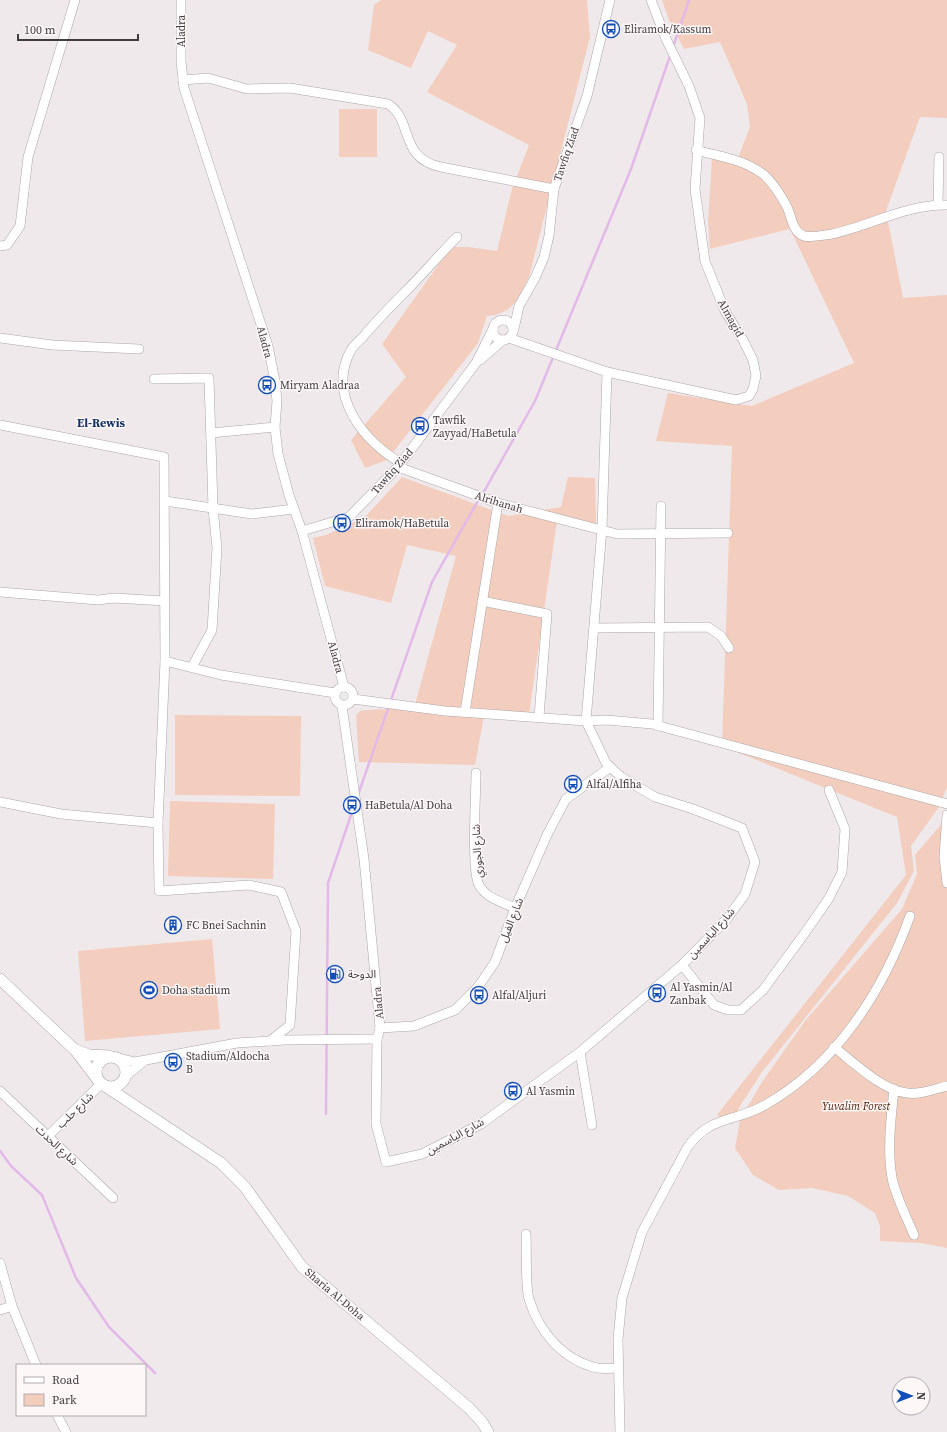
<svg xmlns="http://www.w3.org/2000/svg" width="947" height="1432" font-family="'Source Serif 4','Noto Sans Arabic',serif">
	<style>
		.green { fill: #f3cdbd }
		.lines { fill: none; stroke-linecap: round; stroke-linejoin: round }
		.stream { stroke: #e3b9e9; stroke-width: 2.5 }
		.minor-casing { stroke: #ada6a8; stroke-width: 10 }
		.tertiary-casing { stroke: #ada6a8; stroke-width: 12 }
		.minor { stroke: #fff; stroke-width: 9 }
		.tertiary { stroke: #fff; stroke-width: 11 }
		.labels { text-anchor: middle; stroke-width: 3; stroke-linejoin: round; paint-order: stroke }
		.poi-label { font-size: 11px; fill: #3f3c3d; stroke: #fdf7f8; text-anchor: start }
		.street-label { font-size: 11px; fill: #3f3c3d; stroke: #fdf7f8 }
		.park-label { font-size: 11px; font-style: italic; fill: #4e1900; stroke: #fdf7f8 }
		.neighbourhood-label { font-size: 12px; font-weight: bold; fill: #133166; stroke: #fdf7f8 }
	</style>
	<rect width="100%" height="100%" fill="#f0e9eb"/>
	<!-- green -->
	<g class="green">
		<path d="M 381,0 L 587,0 L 590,37 L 529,277 C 517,299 515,313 487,316 L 478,343 L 387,460 L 365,468 L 351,440 L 406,377 L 382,344 L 451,247 L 468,247 L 497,251 L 512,189 L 529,145 L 427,92 L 457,45 L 428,31 L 411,68 L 368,50 L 374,5 Z"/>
		<path d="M 662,0 L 947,0 L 947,118 L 920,117 L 886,211 L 903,298 L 947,295 L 947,787 L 939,807 L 911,846 L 914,871 L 897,903 L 762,1072 L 740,1106 L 732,1124 L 717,1115 L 906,875 L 897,817 L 722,746 L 732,446 L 656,441 L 668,393 L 752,406 L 854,363 L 790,229 L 710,249 L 708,221 L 712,158 L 736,163 L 750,127 L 747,104 L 720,42 L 684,49 L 669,20 Z"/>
		<rect x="339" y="109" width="38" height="48"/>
		<path d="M 402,477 L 508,516 L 561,507 L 568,477 L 595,478 L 596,526 L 557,521 L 528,721 L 484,716 L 475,765 L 359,762 L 356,715 L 360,711 L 367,710 L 414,708 L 456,556 L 407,545 L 391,603 L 325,586 L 313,538 L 326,535 L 365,517 Z"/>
		<path d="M 175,715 L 301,716 L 300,796 L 175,795 Z"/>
		<path d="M 170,801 L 275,804 L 273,879 L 168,876 Z"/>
		<path d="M 944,821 L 947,821 L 947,1248 L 921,1243 L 880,1241 L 880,1226 L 875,1213 L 848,1196 L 812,1188 L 779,1190 L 753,1175 L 735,1148 L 740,1120 L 762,1082 L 805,1021 L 902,909 L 917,874 L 915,855 Z"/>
		<path d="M 212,939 L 220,1029 L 85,1041 L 78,951 Z"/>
	</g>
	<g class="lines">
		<!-- stream -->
		<g class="stream">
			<path d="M 673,47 L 689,0"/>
			<path d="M 482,495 L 535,401 L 631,169 L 670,56"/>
			<path d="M 358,795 L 432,582 L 479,499"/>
			<path d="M 326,1114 L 328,883 L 353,809"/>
			<path d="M 0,1151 L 11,1166 L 42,1195 L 76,1278 L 109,1327 L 155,1373"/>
		</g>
		<!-- minor casing -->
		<g class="minor-casing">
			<g id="minor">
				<path d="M 181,0 L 181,61 L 184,88 L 268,346 L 275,381 L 277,401 L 275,427 L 278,454 L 289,495 L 302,531 L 344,687"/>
				<path d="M 183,80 L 208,78 L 247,89 L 290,88 L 388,104 C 414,120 398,158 441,167 L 554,189"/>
				<path d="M 696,150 C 717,156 742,159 760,172 C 771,179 780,194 786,205 C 792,215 791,231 804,236 C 813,238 823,235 832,234 C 870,226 907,204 947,205"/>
				<path d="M 938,205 L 939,157"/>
				<path d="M 0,246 L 7,245 L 20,226 L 28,157 L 75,0"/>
				<circle cx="503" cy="330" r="10"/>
				<path d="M 514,329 L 519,306 L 535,278 L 544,257 L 549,236 L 554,189 L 587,96 L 610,0"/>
				<path d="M 0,338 L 52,345 L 139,349"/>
				<path d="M 509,338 L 607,372 L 736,400 L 749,396 L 753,389 L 756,376 L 753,360 L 743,340 L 725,311 L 705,261 L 695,189 L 700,118 L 689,86 L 666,39 L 651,0"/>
				<path d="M 480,360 L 503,340"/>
				<path d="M 154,379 L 209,378 L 213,508 L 217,548 L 212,630 L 192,667"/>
				<path d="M 0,425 L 164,457 L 165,661 L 158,823 L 159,891 L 249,885 L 281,892 L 296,931 L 290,1025 L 270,1041"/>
				<path d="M 211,433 L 275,427"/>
				<path d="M 401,463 C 364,442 326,395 351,350 C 354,345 359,341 363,337 C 376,321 390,307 405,292 C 423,274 439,255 457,237"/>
				<path d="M 398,467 L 498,503 L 617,534 L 728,533"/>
				<path d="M 165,501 L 252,514 L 294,509"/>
				<path d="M 302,531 L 349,517 L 398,467 L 476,363 L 493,329"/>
				<path d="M 0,592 L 98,600 L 114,598 L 165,601"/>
				<path d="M 482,601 L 547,614 L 539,717"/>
				<path d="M 594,628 L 708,627 L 721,636 L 729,648"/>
				<path d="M 165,661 L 221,675 L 335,693"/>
				<circle cx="344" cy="696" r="9"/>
				<path d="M 353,699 L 445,711 L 586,721 L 607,720 L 652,724 L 947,804"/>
				<path d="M 342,706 L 364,859 L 380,1028 L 377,1039 L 376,1124 L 386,1162 L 422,1154 L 481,1124 L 580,1052 L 592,1125"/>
				<path d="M 465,712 L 498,503"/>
				<path d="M 658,726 L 661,506"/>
				<path d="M 476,773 C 476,794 471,870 479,885 C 486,898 502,902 515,908"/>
				<path d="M 0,802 L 61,814 L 158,823"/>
				<path d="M 947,815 L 944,857 L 947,883"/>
				<path d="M 682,965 L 714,1005 L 728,1010 L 741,1010 L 763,990 L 807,930 L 829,898 L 842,872 L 845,829 L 829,790"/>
				<path d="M 380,1028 L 414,1026 L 455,1010 L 478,987 L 495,962 L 515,908 L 547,835 L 566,799 L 609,768"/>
				<path d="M 834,1047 C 853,1062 883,1091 907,1093 C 920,1095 934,1089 947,1086"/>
				<path d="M 580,1052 L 682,965 L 726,920 L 745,894 L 755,862 L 742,828 L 693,809 L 655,797 L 621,777 L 606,763 L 586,721 L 602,529 L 607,372"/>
				<path d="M 115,1057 L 135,1062 L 237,1043 L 285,1040 L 377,1039"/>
				<path d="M 126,1076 L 143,1062"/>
				<path d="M 894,1089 C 891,1119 887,1148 892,1178 C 896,1197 906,1216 914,1235"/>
				<path d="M 0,1091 L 113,1198"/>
				<path d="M 48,1136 L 101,1084"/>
				<path d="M 526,1234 C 527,1250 525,1285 529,1299 C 539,1332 563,1360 597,1368 C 604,1369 612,1368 619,1368"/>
				<path d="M 0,1263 L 12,1306 L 36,1365"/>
				<path d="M 0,1310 L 12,1306"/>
				<path d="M 57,1415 L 66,1432"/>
				<path d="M 620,1432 L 618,1339 L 622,1298 L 642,1232 L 687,1148 C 710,1115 733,1123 765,1105 C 836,1065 883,991 910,916"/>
			</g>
		</g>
		<!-- tertiary casing -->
		<g class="tertiary-casing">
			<g id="tertiary">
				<path d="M 0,979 L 76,1051 L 98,1080"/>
				<path d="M 76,1050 L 89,1055 L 109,1056"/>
				<circle cx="111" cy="1072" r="15"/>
				<path d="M 105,1086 L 221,1163 L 245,1187 L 302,1267 L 469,1408 L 482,1422 L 488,1432"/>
			</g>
		</g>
		<!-- minor -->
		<use href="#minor" class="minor"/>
		<!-- tertiary -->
		<use href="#tertiary" class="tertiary"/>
	</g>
	<!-- icons -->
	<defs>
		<g id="bus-ring" transform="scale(0.9)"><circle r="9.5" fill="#fdf7f8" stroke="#104fba" stroke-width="1.5"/><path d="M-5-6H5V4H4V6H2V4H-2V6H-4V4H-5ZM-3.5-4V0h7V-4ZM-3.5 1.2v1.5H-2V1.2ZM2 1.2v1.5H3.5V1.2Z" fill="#104fba"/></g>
		<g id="building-ring" transform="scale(0.9)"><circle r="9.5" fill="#fdf7f8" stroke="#104fba" stroke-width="1.5"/><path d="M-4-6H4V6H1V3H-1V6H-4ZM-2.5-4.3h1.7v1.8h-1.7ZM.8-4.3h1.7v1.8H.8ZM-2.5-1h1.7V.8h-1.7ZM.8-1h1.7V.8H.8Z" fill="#104fba"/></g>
		<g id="fuel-ring" transform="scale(0.9)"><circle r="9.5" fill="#fdf7f8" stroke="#104fba" stroke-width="1.5"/><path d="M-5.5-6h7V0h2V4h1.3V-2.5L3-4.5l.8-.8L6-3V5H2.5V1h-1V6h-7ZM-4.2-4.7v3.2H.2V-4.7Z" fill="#104fba"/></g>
		<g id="stadium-ring" transform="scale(0.9)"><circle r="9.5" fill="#fdf7f8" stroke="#104fba" stroke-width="1.5"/><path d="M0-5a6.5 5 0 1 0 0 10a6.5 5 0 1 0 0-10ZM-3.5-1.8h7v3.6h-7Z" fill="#104fba"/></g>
	</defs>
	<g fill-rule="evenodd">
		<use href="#bus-ring" x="611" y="29"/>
		<use href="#bus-ring" x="267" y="385"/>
		<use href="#bus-ring" x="420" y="426"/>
		<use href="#bus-ring" x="342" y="523"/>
		<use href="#bus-ring" x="573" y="784"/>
		<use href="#bus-ring" x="352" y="805"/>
		<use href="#building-ring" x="173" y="925"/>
		<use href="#fuel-ring" x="335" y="974"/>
		<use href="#stadium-ring" x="149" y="990"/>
		<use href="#bus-ring" x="657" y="993"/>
		<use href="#bus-ring" x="479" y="995"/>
		<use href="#bus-ring" x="173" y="1062"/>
		<use href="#bus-ring" x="513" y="1091"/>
	</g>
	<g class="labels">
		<!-- poi labels -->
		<g class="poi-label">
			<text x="624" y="33">Eliramok/Kassum</text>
			<text x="280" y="389">Miryam Aladraa</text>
			<text x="433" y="424">Tawfik<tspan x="433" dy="13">Zayyad/HaBetula</tspan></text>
			<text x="355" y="527">Eliramok/HaBetula</text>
			<text x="586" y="788">Alfal/Alfiha</text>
			<text x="365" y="809">HaBetula/Al Doha</text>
			<text x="186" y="929">FC Bnei Sachnin</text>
			<text x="348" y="978">الدوحة</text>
			<text x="670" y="991">Al Yasmin/Al<tspan x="670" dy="13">Zanbak</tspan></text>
			<text x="162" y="994">Doha stadium</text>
			<text x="492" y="999">Alfal/Aljuri</text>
			<text x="186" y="1060">Stadium/Aldocha<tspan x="186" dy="13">B</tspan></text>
			<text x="526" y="1095">Al Yasmin</text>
		</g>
		<!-- street labels -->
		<g class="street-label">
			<text transform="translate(181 31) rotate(-90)" y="4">Aladra</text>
			<text transform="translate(566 154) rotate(-71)" y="4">Tawfiq Ziad</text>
			<text transform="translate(731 318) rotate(61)" y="4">Almagid</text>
			<text transform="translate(265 342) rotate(75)" y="4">Aladra</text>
			<text transform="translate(392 471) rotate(-49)" y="4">Tawfiq Ziad</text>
			<text transform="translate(499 502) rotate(17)" y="4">Alrihanah</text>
			<text transform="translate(336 657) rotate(75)" y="4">Aladra</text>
			<text transform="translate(477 851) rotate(-93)" y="4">شارع الجوري</text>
			<text transform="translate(511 920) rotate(-68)" y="4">شارع الفيل</text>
			<text transform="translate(711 933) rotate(-48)" y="4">شارع الياسمين</text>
			<text transform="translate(378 1003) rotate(-95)" y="4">Aladra</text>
			<text transform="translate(75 1110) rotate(-44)" y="4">شارع حلب</text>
			<text transform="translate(455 1136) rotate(-29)" y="4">شارع الياسمين</text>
			<text transform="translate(57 1145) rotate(43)" y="4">شارع الحدث</text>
			<text transform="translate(335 1294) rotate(40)" y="4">Sharia Al-Doha</text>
		</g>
		<!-- park labels -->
		<g class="park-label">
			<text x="856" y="1110">Yuvalim Forest</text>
		</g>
		<!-- neighbourhood labels -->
		<g class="neighbourhood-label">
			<text x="101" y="427">El-Rewis</text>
		</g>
	</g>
	<!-- legend -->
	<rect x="16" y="1364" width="130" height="52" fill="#fdf7f8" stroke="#b1acad"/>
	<rect x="24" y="1377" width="20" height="6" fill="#ffffff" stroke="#b1acad"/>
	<text x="52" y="1384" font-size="12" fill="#3f3c3d">Road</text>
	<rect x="24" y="1394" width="20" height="12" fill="#f3cdbd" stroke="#b1acad"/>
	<text x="52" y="1404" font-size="12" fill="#3f3c3d">Park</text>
	<!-- north arrow -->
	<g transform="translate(911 1396) rotate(90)"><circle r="19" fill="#fdf7f8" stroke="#b1acad"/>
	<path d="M0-3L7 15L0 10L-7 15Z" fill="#104fba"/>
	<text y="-6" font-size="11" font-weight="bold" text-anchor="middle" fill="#3f3c3d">N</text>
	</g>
	<!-- scale -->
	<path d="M18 34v6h120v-6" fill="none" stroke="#3f3c3d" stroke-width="2"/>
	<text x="24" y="34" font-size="12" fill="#3f3c3d" stroke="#fdf7f8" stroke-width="3" paint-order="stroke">100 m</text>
</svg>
